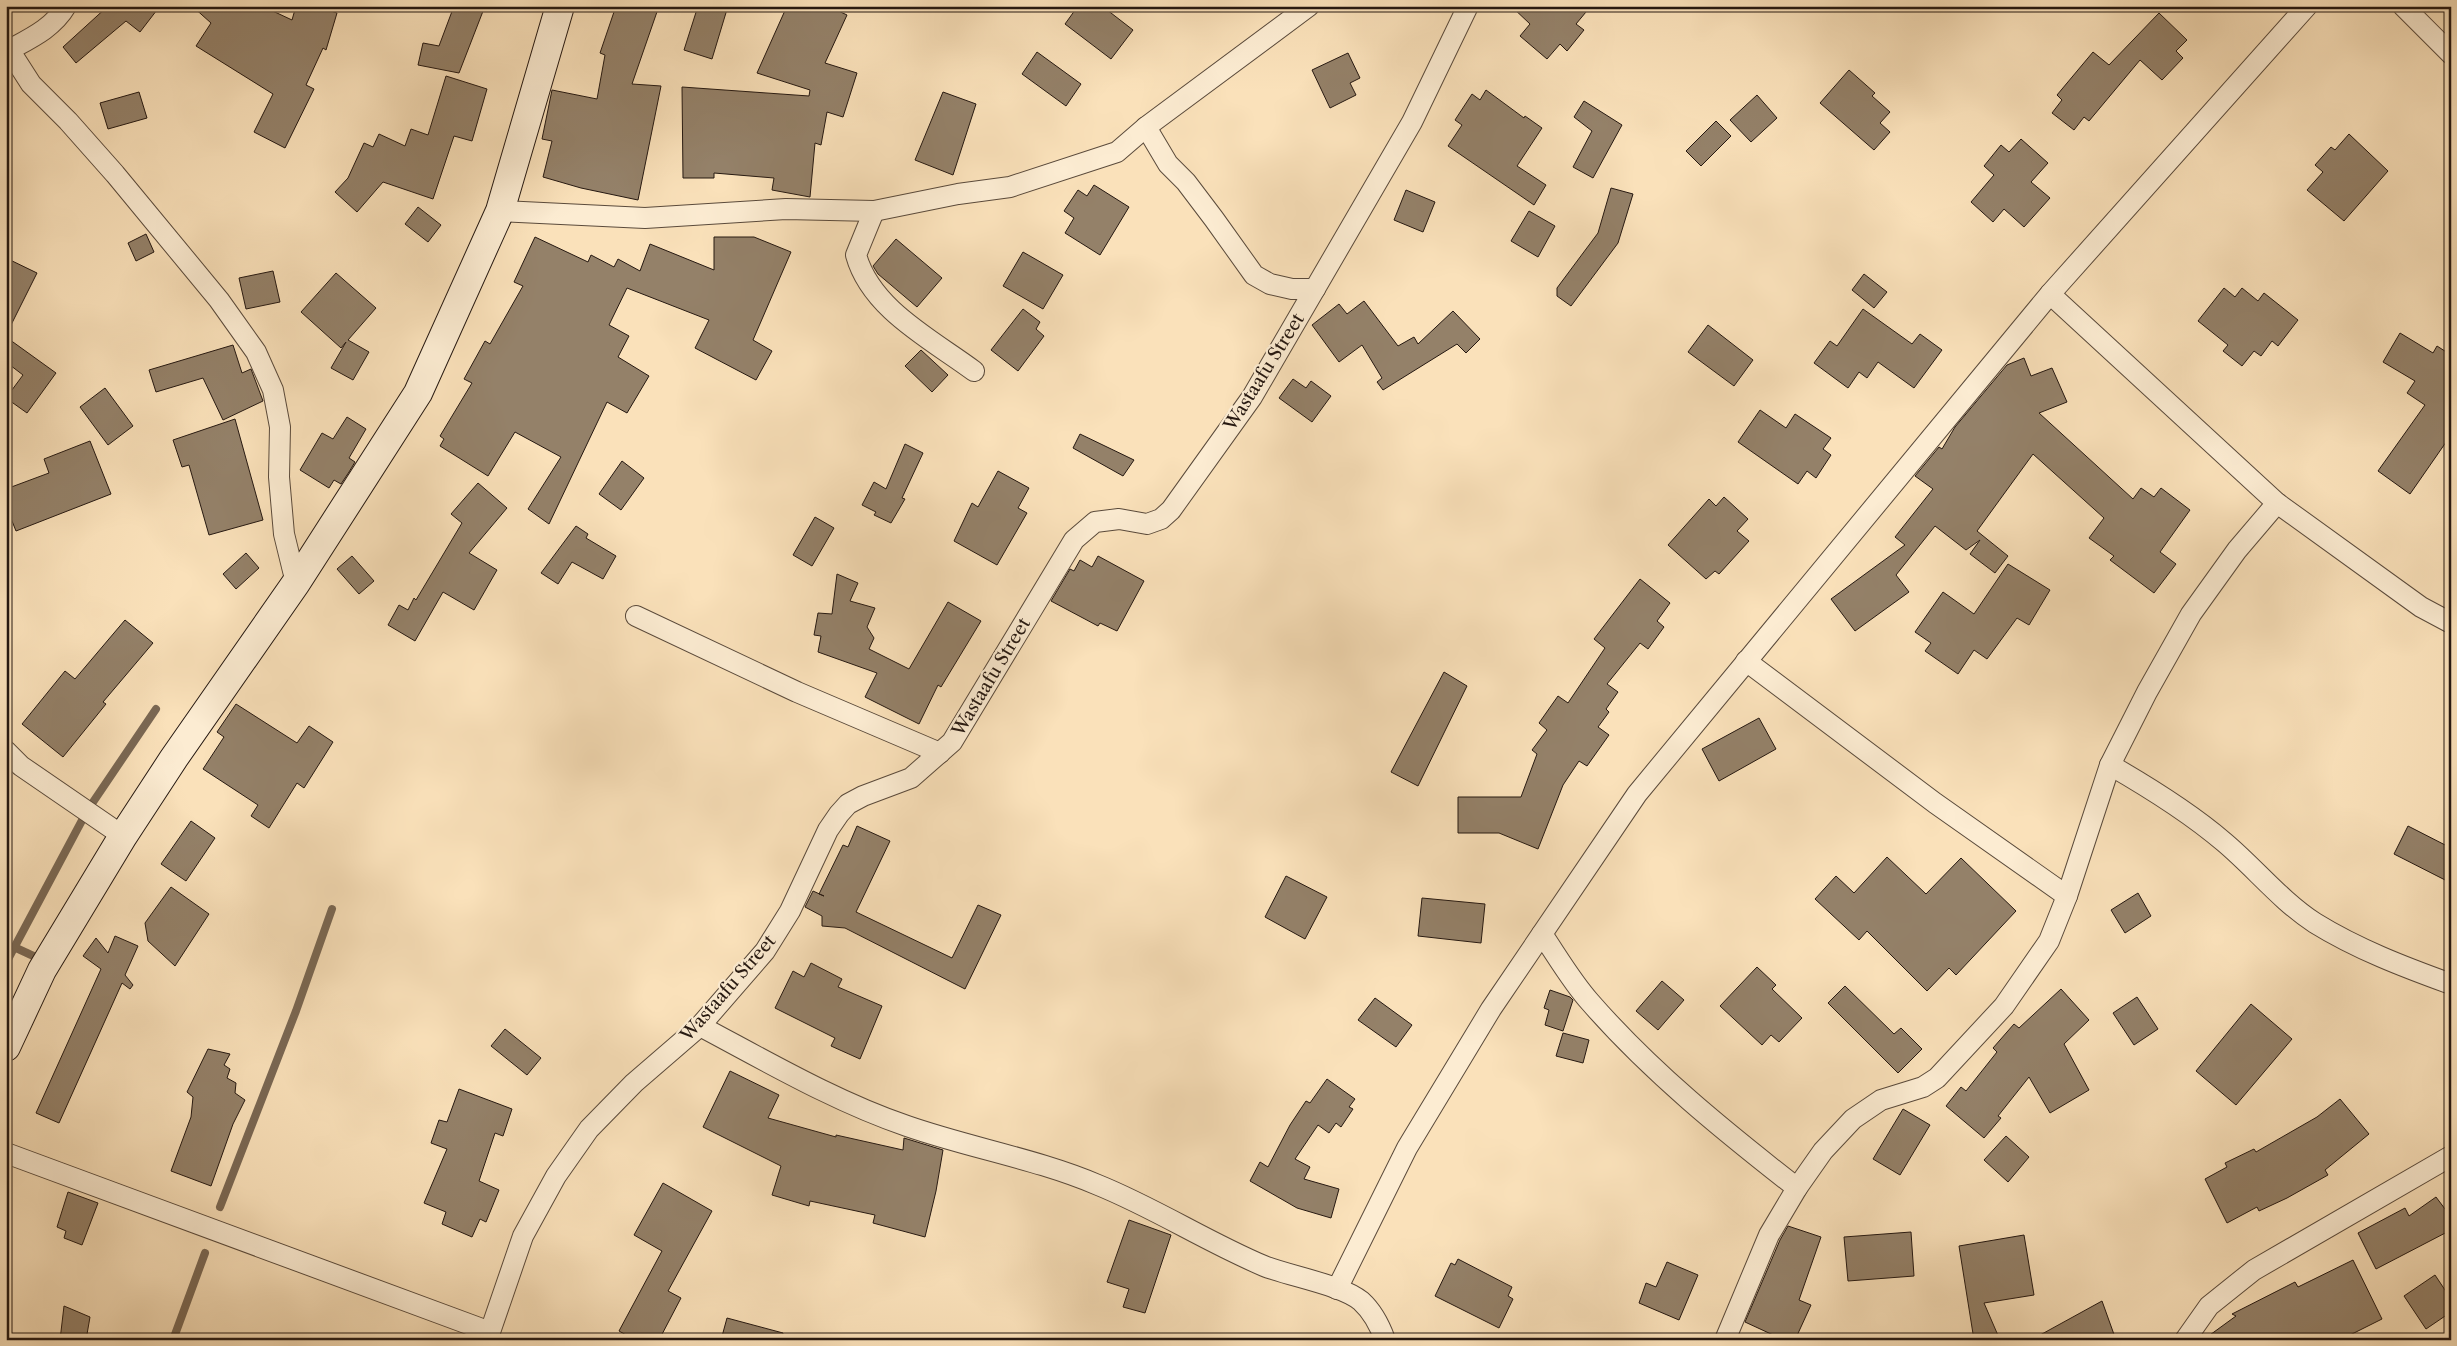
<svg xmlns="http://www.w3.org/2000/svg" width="2457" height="1346" font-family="'Libre Caslon Text',serif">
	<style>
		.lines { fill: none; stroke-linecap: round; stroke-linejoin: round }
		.stream { stroke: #7a6854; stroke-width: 8 }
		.building { fill: #948169; stroke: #251811 }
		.street-casing { stroke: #5a4a3b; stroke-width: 22 }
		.secondary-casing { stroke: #251811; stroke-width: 30 }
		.street { stroke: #fcecd2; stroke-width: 20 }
		.secondary { stroke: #fcecd2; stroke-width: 28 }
		.labels { text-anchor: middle; stroke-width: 4.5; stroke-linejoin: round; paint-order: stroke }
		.street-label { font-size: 18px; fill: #251811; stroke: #fcecd2 }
	</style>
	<rect width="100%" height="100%" fill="#fae1ba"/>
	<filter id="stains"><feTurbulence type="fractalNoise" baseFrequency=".004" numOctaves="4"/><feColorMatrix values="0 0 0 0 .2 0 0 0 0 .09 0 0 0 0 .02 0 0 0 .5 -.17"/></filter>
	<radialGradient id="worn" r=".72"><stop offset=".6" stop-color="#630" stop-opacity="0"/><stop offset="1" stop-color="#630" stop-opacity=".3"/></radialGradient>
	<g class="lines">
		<!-- stream -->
		<g class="stream">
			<path d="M 14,947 L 42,960"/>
			<path d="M 6,963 L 87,811 L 156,709"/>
			<path d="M 220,1207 L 296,1011 L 332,909"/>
			<path d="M 173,1340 L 205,1253"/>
		</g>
	</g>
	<!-- building -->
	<g class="building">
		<path d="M 108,6 L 160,6 L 140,32 L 126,21 L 76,63 L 63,47 Z"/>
		<path d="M 192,6 L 262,6 L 292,20 L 296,6 L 315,6 L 337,13 L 326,50 L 323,48 L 306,85 L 314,89 L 285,148 L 254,132 L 273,94 L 196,46 L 211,23 Z"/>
		<path d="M 454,6 L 485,6 L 459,73 L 418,65 L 423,43 L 439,46 Z"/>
		<path d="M 616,6 L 659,6 L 632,84 L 661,86 L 638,200 L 581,188 L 543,177 L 552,141 L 542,139 L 552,90 L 597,99 L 605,55 L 600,53 Z"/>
		<path d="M 698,6 L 728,6 L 712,59 L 684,50 Z"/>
		<path d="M 787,6 L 828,6 L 847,15 L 825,63 L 857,73 L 843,117 L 827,112 L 821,145 L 815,143 L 810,197 L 772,190 L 774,178 L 714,173 L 714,178 L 683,178 L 682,87 L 809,96 L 810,90 L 757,73 Z"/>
		<path d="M 1078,6 L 1102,6 L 1133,30 L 1111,59 L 1065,24 Z"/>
		<path d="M 1511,6 L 1591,6 L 1576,24 L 1584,30 L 1567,51 L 1560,44 L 1547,59 L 1520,36 L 1530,24 Z"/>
		<path d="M 2159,13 L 2187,40 L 2176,51 L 2183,58 L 2162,80 L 2140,60 L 2089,121 L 2084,117 L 2074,130 L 2052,113 L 2062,100 L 2057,95 L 2093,52 L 2109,65 Z"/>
		<path d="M 1037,52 L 1081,84 L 1066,106 L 1022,74 Z"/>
		<path d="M 1348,53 L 1360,78 L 1350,83 L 1356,95 L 1330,108 L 1312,70 Z"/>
		<path d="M 1849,70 L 1875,93 L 1872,96 L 1890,112 L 1880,123 L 1890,132 L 1874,150 L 1820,103 Z"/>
		<path d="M 446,76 L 487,89 L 472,141 L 454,136 L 433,199 L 383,182 L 357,212 L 335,192 L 348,178 L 364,143 L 373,147 L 379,134 L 405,146 L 411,129 L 428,135 Z"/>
		<path d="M 1486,90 L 1524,118 L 1525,116 L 1542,128 L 1517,166 L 1546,185 L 1534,205 L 1448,146 L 1462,125 L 1455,120 L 1472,94 L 1480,100 Z"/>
		<path d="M 139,92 L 147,118 L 108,129 L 100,103 Z"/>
		<path d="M 943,92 L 976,104 L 953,175 L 915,160 Z"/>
		<path d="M 1757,95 L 1777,118 L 1751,142 L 1730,120 Z"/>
		<path d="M 1584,101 L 1622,125 L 1593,178 L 1573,167 L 1592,131 L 1574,117 Z"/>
		<path d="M 1716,121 L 1731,136 L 1701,166 L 1686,151 Z"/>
		<path d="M 2349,134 L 2388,171 L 2344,221 L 2307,190 L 2323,172 L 2315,165 L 2331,147 L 2335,150 Z"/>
		<path d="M 2021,139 L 2048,163 L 2031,182 L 2050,198 L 2024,227 L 2004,209 L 1993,222 L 1971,202 L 1994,175 L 1984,166 L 2001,145 L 2009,152 Z"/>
		<path d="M 1094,185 L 1129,207 L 1100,255 L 1065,233 L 1074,218 L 1064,211 L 1078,190 L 1087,196 Z"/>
		<path d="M 1611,188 L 1633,194 L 1618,243 L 1571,306 L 1557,296 L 1557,288 L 1598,233 Z"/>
		<path d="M 1406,190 L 1435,202 L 1423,232 L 1394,220 Z"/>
		<path d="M 418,207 L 441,225 L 428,242 L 405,224 Z"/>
		<path d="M 1529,211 L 1555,226 L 1538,257 L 1511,241 Z"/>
		<path d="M 146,234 L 154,252 L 136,261 L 128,243 Z"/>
		<path d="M 535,237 L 588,262 L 591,255 L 614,267 L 618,259 L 640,271 L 650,244 L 714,270 L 714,237 L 754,237 L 791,252 L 753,340 L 772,351 L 756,380 L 695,348 L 709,320 L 627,288 L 609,325 L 629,336 L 618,357 L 649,376 L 627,413 L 607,402 L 549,524 L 528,509 L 561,457 L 515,432 L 488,476 L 440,446 L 444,439 L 440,436 L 472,383 L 464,379 L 485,341 L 490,344 L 523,286 L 514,282 Z"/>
		<path d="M 896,239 L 942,278 L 917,307 L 878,274 L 873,266 Z"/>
		<path d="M 1023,252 L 1063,275 L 1043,309 L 1003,286 Z"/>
		<path d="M 6,258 L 37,273 L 6,335 Z"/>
		<path d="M 273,271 L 280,302 L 246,309 L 239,278 Z"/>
		<path d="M 336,273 L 376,308 L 348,340 L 369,352 L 353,380 L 331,368 L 346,342 L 341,348 L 301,312 Z"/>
		<path d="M 1864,274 L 1887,292 L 1874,308 L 1852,290 Z"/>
		<path d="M 2224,288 L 2235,297 L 2242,288 L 2258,301 L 2264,293 L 2298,320 L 2278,346 L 2272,341 L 2261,356 L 2254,351 L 2242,366 L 2223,351 L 2228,345 L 2198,321 Z"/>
		<path d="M 1364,301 L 1398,346 L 1414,337 L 1418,344 L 1453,311 L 1480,339 L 1466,353 L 1457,344 L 1383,390 L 1377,382 L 1382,378 L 1362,345 L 1339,362 L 1312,325 L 1339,304 L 1347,314 Z"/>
		<path d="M 1023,309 L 1040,322 L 1036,329 L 1044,336 L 1018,371 L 991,350 Z"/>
		<path d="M 1863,309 L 1912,344 L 1920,334 L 1942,350 L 1914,388 L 1878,362 L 1867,378 L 1859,372 L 1848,388 L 1814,363 L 1830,341 L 1837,346 Z"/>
		<path d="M 1708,325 L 1753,360 L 1734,386 L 1688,352 Z"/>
		<path d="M 2400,333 L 2433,353 L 2437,346 L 2451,355 L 2451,435 L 2410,494 L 2378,471 L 2425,405 L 2407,393 L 2415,381 L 2383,362 Z"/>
		<path d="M 6,337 L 56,373 L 27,413 L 6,398 L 23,375 L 6,362 Z"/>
		<path d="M 233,345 L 242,373 L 251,369 L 263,401 L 223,420 L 203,378 L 156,392 L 149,370 Z"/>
		<path d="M 921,350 L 948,375 L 932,392 L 905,366 Z"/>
		<path d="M 2024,358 L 2031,376 L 2052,368 L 2067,402 L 2039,413 L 2133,499 L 2141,488 L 2154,497 L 2161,488 L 2190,510 L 2160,552 L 2176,564 L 2154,593 L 2110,560 L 2114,556 L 2089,538 L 2104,518 L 2033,454 L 1977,531 L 2008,556 L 1995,573 L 1970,554 L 1980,540 L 1966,550 L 1935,526 L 1896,575 L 1909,592 L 1855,631 L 1831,599 L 1905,545 L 1895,537 L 1933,489 L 1915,476 L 1939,447 L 1942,449 L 1955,427 L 2007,365 Z"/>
		<path d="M 1293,379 L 1306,388 L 1311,381 L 1331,396 L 1312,422 L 1279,398 Z"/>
		<path d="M 105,388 L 133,426 L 108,445 L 80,407 Z"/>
		<path d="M 1760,410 L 1786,428 L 1795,414 L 1831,438 L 1823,449 L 1831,455 L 1816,478 L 1807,471 L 1798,484 L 1738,442 Z"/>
		<path d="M 347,417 L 366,429 L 349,458 L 355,462 L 349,472 L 341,484 L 334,480 L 329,488 L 300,470 L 322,433 L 333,439 Z"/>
		<path d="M 235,419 L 263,520 L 209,535 L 189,465 L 182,467 L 173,440 Z"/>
		<path d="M 1080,434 L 1134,460 L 1123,476 L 1073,448 Z"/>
		<path d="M 90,441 L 111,494 L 16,531 L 6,506 L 6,489 L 49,473 L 44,459 Z"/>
		<path d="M 905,444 L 923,453 L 902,498 L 905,499 L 891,523 L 874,515 L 876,512 L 862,505 L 874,482 L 886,489 Z"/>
		<path d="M 622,461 L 644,478 L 621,510 L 599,494 Z"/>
		<path d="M 998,471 L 1029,488 L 1018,508 L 1027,513 L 997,565 L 954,541 L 972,503 L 978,507 Z"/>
		<path d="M 478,483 L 507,508 L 469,553 L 497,570 L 474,610 L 443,592 L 415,641 L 388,625 L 399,605 L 408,610 L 414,598 L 416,600 L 462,523 L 451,514 Z"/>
		<path d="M 1724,497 L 1748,519 L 1737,531 L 1749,541 L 1719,574 L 1715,571 L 1706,579 L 1668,545 L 1709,499 L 1716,506 Z"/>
		<path d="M 815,517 L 834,528 L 812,566 L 793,555 Z"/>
		<path d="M 576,526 L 588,534 L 586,538 L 616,556 L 603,579 L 572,562 L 558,584 L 541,573 Z"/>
		<path d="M 246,553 L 259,568 L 236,589 L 223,574 Z"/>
		<path d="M 352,556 L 374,581 L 359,594 L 337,569 Z"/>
		<path d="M 1098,556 L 1144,581 L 1117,631 L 1100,623 L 1098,626 L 1051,601 L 1070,569 L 1074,571 L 1080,560 L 1092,567 Z"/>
		<path d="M 2008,564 L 2050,590 L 2029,625 L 2017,618 L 1987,659 L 1974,650 L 1958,674 L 1925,651 L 1931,643 L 1915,632 L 1943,592 L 1974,614 Z"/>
		<path d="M 837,574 L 858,583 L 850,601 L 875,608 L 867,627 L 874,638 L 869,649 L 909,669 L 948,602 L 981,621 L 941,687 L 938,685 L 919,724 L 865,697 L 877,673 L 818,652 L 821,636 L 814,635 L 818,613 L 832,614 Z"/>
		<path d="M 1640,579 L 1670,603 L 1657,621 L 1664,627 L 1648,649 L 1640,643 L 1607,684 L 1618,692 L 1606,709 L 1609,712 L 1598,727 L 1609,735 L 1587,766 L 1579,761 L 1563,785 L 1538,849 L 1499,833 L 1458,833 L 1458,797 L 1521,797 L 1537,754 L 1532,750 L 1547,730 L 1539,723 L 1558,696 L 1568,703 L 1605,648 L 1594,639 Z"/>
		<path d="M 125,620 L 153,643 L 103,702 L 106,704 L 63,757 L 22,724 L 65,671 L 75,679 Z"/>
		<path d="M 1444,672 L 1467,686 L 1418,786 L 1391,772 Z"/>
		<path d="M 236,704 L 297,743 L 309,726 L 333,742 L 304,788 L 297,783 L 269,828 L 251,816 L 258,805 L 203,769 L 224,737 L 217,732 Z"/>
		<path d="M 1759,718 L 1776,749 L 1719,781 L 1702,749 Z"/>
		<path d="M 191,821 L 215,838 L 186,881 L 161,864 Z"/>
		<path d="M 857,826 L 890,841 L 856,912 L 952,958 L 978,905 L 1001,915 L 965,989 L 845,928 L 822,926 L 822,916 L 805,907 L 813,891 L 824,896 L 819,894 L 843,845 L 848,847 Z"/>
		<path d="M 2408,826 L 2451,848 L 2451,883 L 2394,854 Z"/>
		<path d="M 1887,857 L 1926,894 L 1961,858 L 2016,911 L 1956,975 L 1949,968 L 1927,991 L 1867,931 L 1859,940 L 1815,899 L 1836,876 L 1854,893 Z"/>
		<path d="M 1286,876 L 1327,897 L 1305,939 L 1265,917 Z"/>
		<path d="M 171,887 L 209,914 L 175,966 L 148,941 L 145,923 Z"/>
		<path d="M 2138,893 L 2151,916 L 2125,933 L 2111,910 Z"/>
		<path d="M 1422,898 L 1485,904 L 1481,943 L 1418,936 Z"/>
		<path d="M 115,936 L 138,946 L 125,975 L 133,985 L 130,989 L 122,983 L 59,1123 L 36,1113 L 101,969 L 83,956 L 96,938 L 108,953 Z"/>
		<path d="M 811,963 L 842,979 L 838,987 L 882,1006 L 860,1059 L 831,1046 L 835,1038 L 775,1008 L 793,971 L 804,977 Z"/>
		<path d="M 1757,967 L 1776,985 L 1772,989 L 1802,1018 L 1779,1042 L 1771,1035 L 1762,1045 L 1720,1006 Z"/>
		<path d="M 1662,981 L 1684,1000 L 1658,1030 L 1636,1011 Z"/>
		<path d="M 1845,986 L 1894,1034 L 1901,1028 L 1922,1049 L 1898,1073 L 1828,1003 Z"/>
		<path d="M 2061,989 L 2089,1020 L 2064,1044 L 2089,1090 L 2050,1113 L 2029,1077 L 1998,1116 L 2001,1118 L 1984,1138 L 1946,1106 L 1961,1087 L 1966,1091 L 1997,1052 L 1993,1048 L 2014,1024 L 2019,1028 Z"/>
		<path d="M 1550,990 L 1570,997 L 1573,1000 L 1563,1031 L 1545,1025 L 1549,1010 L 1544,1008 Z"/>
		<path d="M 2137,997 L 2158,1029 L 2134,1045 L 2113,1013 Z"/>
		<path d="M 1375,998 L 1412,1025 L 1396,1047 L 1358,1020 Z"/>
		<path d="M 2251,1004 L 2292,1039 L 2236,1105 L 2196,1071 Z"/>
		<path d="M 505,1029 L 541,1058 L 527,1075 L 491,1046 Z"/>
		<path d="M 1563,1033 L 1589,1040 L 1583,1063 L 1556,1056 Z"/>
		<path d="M 208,1049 L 230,1054 L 224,1065 L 230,1069 L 227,1078 L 236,1083 L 235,1093 L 245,1100 L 233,1124 L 211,1186 L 171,1171 L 191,1117 L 193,1097 L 187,1092 Z"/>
		<path d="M 730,1071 L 779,1095 L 768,1118 L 836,1137 L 836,1135 L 903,1150 L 904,1138 L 943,1150 L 936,1191 L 925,1237 L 873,1223 L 875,1215 L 810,1201 L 809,1206 L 772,1195 L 781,1166 L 703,1127 Z"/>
		<path d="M 1327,1079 L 1355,1099 L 1349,1107 L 1353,1109 L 1341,1127 L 1336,1123 L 1329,1133 L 1318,1125 L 1295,1159 L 1310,1167 L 1304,1179 L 1339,1189 L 1331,1218 L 1297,1208 L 1250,1181 L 1260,1162 L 1268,1167 L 1290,1125 L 1306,1101 L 1310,1103 Z"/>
		<path d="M 459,1089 L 512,1109 L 503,1136 L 495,1133 L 479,1181 L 499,1190 L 486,1222 L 480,1219 L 472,1237 L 442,1224 L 446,1212 L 424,1203 L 447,1149 L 431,1143 L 439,1120 L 447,1122 Z"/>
		<path d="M 2340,1099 L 2369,1134 L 2325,1170 L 2328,1175 L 2287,1198 L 2259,1211 L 2257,1207 L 2227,1223 L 2205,1179 L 2227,1167 L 2225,1163 L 2254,1149 L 2256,1152 L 2317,1117 Z"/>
		<path d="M 1903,1109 L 1930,1125 L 1900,1175 L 1873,1159 Z"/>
		<path d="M 2006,1136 L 2029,1157 L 2008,1182 L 1984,1160 Z"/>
		<path d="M 663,1183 L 712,1211 L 668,1291 L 681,1298 L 659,1340 L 635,1340 L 619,1331 L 662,1251 L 634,1235 Z"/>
		<path d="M 68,1192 L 98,1203 L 82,1245 L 64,1238 L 66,1231 L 57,1227 Z"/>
		<path d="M 2436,1197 L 2451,1217 L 2451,1230 L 2376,1269 L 2358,1233 L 2405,1208 L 2409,1216 Z"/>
		<path d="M 1129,1220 L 1171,1235 L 1145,1313 L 1123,1307 L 1129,1289 L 1107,1282 Z"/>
		<path d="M 1788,1226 L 1821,1237 L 1799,1300 L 1811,1305 L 1795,1340 L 1784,1340 L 1745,1322 L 1780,1240 Z"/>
		<path d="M 1911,1232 L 1914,1276 L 1848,1281 L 1844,1237 Z"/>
		<path d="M 2024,1235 L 2034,1295 L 1984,1303 L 2000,1340 L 1974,1340 L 1959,1246 Z"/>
		<path d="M 1458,1259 L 1512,1287 L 1508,1296 L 1513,1299 L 1499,1328 L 1435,1296 L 1451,1263 L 1455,1265 Z"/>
		<path d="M 2353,1260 L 2382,1319 L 2340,1340 L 2203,1340 L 2236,1316 L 2232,1314 L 2295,1282 L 2298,1287 Z"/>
		<path d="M 1667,1262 L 1698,1275 L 1679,1320 L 1639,1303 L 1646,1283 L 1656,1287 Z"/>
		<path d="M 2435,1275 L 2451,1299 L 2451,1312 L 2426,1329 L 2404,1296 Z"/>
		<path d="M 2102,1301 L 2116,1340 L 2031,1340 Z"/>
		<path d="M 64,1306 L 90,1317 L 86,1340 L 60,1340 Z"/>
		<path d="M 727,1318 L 783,1333 L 782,1340 L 721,1340 Z"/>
	</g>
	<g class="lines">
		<!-- street casing -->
		<g class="street-casing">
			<g id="street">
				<path d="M 2403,6 L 2451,54"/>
				<path d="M 6,45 L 31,84 L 68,121 L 115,174 L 219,300 L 256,352 L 273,390 L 280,427 L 279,477 L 284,534 L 296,583"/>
				<path d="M 9,50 C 31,38 53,28 66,6"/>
				<path d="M 1146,127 L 1168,164 L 1186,182 L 1214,219 L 1254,275 L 1270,284 L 1292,289 L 1315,289"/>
				<path d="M 500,211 L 645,218 L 786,209 L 874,211 L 958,194 L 1010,187 L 1117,152 L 1146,127 L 1309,6"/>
				<path d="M 874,211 L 856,255 C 871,309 931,339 974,371"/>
				<path d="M 2050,294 L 2277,503 L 2421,607 L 2451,623"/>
				<path d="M 636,616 L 797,692 L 940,753"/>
				<path d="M 1746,661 L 1935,803 L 2067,896"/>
				<path d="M 6,751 L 21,766 L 123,836"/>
				<path d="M 2110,765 C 2150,788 2189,812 2224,842 C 2255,868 2281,901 2315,923 C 2357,949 2404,967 2451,984"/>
				<path d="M 1542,934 C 1557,956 1572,982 1590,1002 C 1651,1072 1724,1131 1797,1188"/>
				<path d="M 700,1026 C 766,1061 836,1102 907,1126 C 970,1148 1037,1159 1098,1185 C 1155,1208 1207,1242 1264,1266 C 1289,1276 1342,1285 1361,1301 C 1372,1311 1380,1326 1385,1340"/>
				<path d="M 6,1153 L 490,1332"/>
				<path d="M 1337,1289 L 1407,1148 L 1491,1009 L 1637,794 L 2050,294 L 2307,6"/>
				<path d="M 489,1340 L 490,1332 L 523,1236 L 556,1176 L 589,1129 L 634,1083 L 700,1026 L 765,951 L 790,911 L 828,830 L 839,814 L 848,804 L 863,796 L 911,778 L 952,742 L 1074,540 L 1095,522 L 1119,519 L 1147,524 L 1161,519 L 1171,510 L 1252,397 L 1412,122 L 1468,6"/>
				<path d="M 1725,1340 L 1769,1235 L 1797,1188 L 1823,1151 L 1853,1119 L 1881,1100 L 1923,1087 L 1937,1078 L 2004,1006 L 2049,941 L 2067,896 L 2110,765 L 2147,692 L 2191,614 L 2237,550 L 2277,503"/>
				<path d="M 2185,1340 L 2209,1306 L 2254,1270 L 2451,1156"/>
			</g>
		</g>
		<!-- secondary casing -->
		<g class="secondary-casing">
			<path id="secondary" d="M 6,1047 L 42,970 L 123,836 L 174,758 L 296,583 L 418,393 L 500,211 L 560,6"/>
		</g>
		<!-- street -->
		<use href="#street" class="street"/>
		<!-- secondary -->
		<use href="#secondary" class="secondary"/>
	</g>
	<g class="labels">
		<!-- street labels -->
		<g class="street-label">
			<text transform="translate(1264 372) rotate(-58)" y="6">Wastaafu Street</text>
			<text transform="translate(991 677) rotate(-59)" y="6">Wastaafu Street</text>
			<text transform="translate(728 988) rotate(-49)" y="6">Wastaafu Street</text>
		</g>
	</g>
	<!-- margin -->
	<rect width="2457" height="1346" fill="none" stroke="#fae1ba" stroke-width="25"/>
	<rect x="8" y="8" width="2442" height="1331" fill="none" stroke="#251811" stroke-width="2.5"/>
	<rect x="12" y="12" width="2432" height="1321" fill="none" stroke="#251811"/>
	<rect width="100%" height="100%" filter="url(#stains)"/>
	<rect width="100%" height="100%" fill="url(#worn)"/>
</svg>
